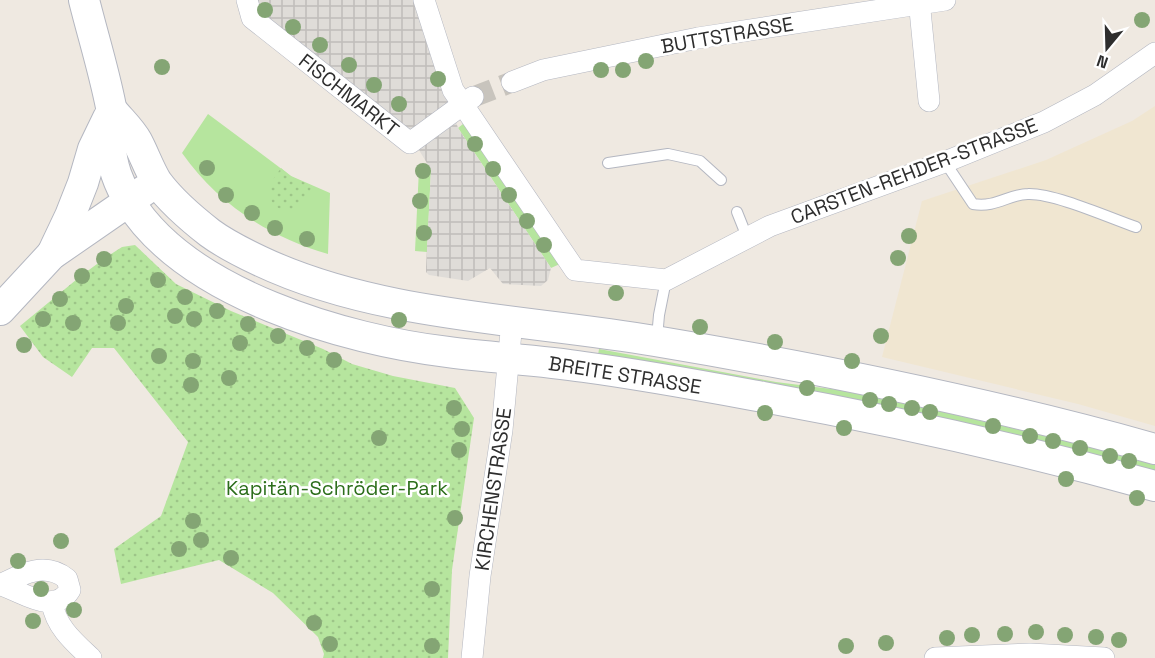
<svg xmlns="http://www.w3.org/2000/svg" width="1155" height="658" font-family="'Space Grotesk',sans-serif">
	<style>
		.education { fill: #f0e6d1 }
		.grass { fill: #b6e59e }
		.park { fill: url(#park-dots) }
		.plaza { fill: url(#plaza-grid) }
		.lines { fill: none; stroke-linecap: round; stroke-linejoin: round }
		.street-tunnel { stroke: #c8c4bd; stroke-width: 21; stroke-dasharray: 21 10; stroke-linecap: butt }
		.lane-casing { stroke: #b4b7c1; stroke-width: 12 }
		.street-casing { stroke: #b4b7c1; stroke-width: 22 }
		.secondary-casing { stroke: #b4b7c1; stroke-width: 32 }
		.lane { stroke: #fff; stroke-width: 10 }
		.street { stroke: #fff; stroke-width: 21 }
		.secondary { stroke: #fff; stroke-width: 30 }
		.tree { fill: #84a574 }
		.labels { text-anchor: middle; stroke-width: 5; stroke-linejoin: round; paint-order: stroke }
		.street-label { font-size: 20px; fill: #2e2e2e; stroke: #fff }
		.park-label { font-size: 20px; fill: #2c6e1b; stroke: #fff }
	</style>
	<defs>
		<pattern id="park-dots" width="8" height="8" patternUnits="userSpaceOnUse" patternTransform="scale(1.5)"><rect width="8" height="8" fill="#b6e59e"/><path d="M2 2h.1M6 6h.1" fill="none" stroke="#9dc588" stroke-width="1.8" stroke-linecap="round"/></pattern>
		<pattern id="plaza-grid" width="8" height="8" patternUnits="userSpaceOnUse" patternTransform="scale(1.5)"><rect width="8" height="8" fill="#dfdcd8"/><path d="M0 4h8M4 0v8" fill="none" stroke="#c0bdba"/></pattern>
	</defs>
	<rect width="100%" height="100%" fill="#efe9e1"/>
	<!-- education -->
	<path class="education" d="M 1155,106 L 1155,426 L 1078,404 L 882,357 L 922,201 L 1046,160 L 1132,121 Z"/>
	<!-- grass -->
	<g class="grass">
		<path d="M 208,114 L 291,176 L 330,193 L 328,254 C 269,237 218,204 182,153 Z"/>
		<path d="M 468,120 L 562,263 L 551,268 L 458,128 Z"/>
		<path d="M 419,169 L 431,170 L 427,252 L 415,251 Z"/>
		<path d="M 599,349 L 776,382 L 863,393 L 1110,451 L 1155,463 L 1155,472 L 598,355 Z"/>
	</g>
	<!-- park -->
	<g class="park">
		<path d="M 281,168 L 292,177 L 312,186 C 310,190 309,196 306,200 C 298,210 280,215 272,202 C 270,198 269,192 267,188 Z"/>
		<path d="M 135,245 L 176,284 L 231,311 L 323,349 L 352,364 L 393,376 L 455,388 L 474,418 L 452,570 L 448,658 L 323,658 L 324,654 L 318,637 L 273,593 L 219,560 L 121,584 L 114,549 L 161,516 L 188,442 L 114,348 L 92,348 L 72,377 L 43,357 L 20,326 L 82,275 L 108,256 L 122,247 Z"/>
	</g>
	<!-- plaza -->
	<path class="plaza" d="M 252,0 L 418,0 L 458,128 L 551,268 L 548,280 L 541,286 L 503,284 L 490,268 L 468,281 L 429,275 L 426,272 L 426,267 L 431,170 L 413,140 L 260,24 Z"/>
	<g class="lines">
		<!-- street-tunnel -->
		<path class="street-tunnel" d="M 473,97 L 512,82"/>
		<!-- lane casing -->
		<g class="lane-casing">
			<g id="lane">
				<path d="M 945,162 L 973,204 C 996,208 1009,194 1028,194 C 1054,193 1110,218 1136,227"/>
				<path d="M 608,163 L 668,154 L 700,161 L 721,180"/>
				<path d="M 737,212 L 747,237"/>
				<path d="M 657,338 L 659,315 L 666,280"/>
			</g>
		</g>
		<!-- street casing -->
		<g class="street-casing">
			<g id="street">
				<path d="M 247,0 L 252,18 L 410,143 L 473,97"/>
				<path d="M 424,0 L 453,90 L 575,270 L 666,280 L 770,226 L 945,162 L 1044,122 L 1095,95 L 1155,53"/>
				<path d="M 919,0 L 929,101"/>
				<path d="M 512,82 L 543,70 L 698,38 L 945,0"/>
				<path d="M 0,585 C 22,574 45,561 67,579 L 70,590 C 54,616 23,592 1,585"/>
				<path d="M 52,603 C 56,627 74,642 91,658"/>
				<path d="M 472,658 L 480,576 L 502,430 L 512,321"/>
				<path d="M 935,658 L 1030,654 L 1104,658"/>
			</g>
		</g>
		<!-- secondary casing -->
		<g class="secondary-casing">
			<g id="secondary">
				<path d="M 84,0 C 93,36 104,71 111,107 C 113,120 110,133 111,146 C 111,164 119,185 129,201 C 186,294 346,340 448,352 C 493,358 539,360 584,367 C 644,375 703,386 763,397 C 895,421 1025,450 1155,486"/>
				<path d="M 112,110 C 120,120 131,130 137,141 C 144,154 149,169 157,182 C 171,201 192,219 210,233 C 225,244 243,253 260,261 C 378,317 527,319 655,341 C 823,369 991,403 1155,449"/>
				<path d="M 52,254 L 70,216 L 83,183 L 93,149 L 108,118"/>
				<path d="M 0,310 L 51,255 L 145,190"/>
			</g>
		</g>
		<!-- lane -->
		<use href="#lane" class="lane"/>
		<!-- street -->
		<use href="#street" class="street"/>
		<!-- secondary -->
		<use href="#secondary" class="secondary"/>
	</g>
	<!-- trees -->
	<g class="tree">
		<circle cx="265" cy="10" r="8"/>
		<circle cx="1142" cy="20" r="8"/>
		<circle cx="293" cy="27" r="8"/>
		<circle cx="320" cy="45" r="8"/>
		<circle cx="646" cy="61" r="8"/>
		<circle cx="349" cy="65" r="8"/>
		<circle cx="162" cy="67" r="8"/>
		<circle cx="601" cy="70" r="8"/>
		<circle cx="623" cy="70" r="8"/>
		<circle cx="438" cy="79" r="8"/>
		<circle cx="374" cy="85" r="8"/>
		<circle cx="399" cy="104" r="8"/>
		<circle cx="475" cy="144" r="8"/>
		<circle cx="207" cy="168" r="8"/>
		<circle cx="493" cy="169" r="8"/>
		<circle cx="423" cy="171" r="8"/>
		<circle cx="226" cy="195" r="8"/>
		<circle cx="509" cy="195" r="8"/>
		<circle cx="420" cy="201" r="8"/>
		<circle cx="252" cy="213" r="8"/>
		<circle cx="527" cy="221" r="8"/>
		<circle cx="275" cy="228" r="8"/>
		<circle cx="424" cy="233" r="8"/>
		<circle cx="909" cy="236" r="8"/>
		<circle cx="307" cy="239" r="8"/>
		<circle cx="544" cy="245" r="8"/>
		<circle cx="898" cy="258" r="8"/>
		<circle cx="104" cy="259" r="8"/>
		<circle cx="82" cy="276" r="8"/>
		<circle cx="158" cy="280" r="8"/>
		<circle cx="616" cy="293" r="8"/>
		<circle cx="185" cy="297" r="8"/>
		<circle cx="60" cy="299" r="8"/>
		<circle cx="126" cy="306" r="8"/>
		<circle cx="217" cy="311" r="8"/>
		<circle cx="175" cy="316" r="8"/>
		<circle cx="43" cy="319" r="8"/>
		<circle cx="194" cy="319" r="8"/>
		<circle cx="399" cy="320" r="8"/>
		<circle cx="73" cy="323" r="8"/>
		<circle cx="118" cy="323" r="8"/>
		<circle cx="248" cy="324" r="8"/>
		<circle cx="700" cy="327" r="8"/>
		<circle cx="278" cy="336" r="8"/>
		<circle cx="881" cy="336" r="8"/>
		<circle cx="775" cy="342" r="8"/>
		<circle cx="240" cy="343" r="8"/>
		<circle cx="24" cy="345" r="8"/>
		<circle cx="307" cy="348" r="8"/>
		<circle cx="159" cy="356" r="8"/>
		<circle cx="334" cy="360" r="8"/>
		<circle cx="193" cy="361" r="8"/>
		<circle cx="852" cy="361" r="8"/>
		<circle cx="229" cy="378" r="8"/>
		<circle cx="191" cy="385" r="8"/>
		<circle cx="807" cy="388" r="8"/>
		<circle cx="870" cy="400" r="8"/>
		<circle cx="889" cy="404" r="8"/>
		<circle cx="454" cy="408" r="8"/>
		<circle cx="912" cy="408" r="8"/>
		<circle cx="930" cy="412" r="8"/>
		<circle cx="765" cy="413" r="8"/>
		<circle cx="993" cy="426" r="8"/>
		<circle cx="844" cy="428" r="8"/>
		<circle cx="462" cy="429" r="8"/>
		<circle cx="1030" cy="436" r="8"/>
		<circle cx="379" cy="438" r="8"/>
		<circle cx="1053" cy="441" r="8"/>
		<circle cx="1080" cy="448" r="8"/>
		<circle cx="459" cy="450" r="8"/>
		<circle cx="1110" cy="456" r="8"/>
		<circle cx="1129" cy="461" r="8"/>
		<circle cx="1066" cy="479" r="8"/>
		<circle cx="1137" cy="498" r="8"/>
		<circle cx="455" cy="518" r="8"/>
		<circle cx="193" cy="521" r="8"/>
		<circle cx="201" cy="540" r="8"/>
		<circle cx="61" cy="541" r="8"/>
		<circle cx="179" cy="549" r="8"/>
		<circle cx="231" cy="558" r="8"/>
		<circle cx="18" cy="561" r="8"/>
		<circle cx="41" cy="589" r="8"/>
		<circle cx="432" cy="589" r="8"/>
		<circle cx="74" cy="610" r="8"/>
		<circle cx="33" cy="621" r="8"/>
		<circle cx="314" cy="623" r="8"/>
		<circle cx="1036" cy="632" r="8"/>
		<circle cx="1005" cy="634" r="8"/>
		<circle cx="972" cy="635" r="8"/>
		<circle cx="1065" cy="635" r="8"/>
		<circle cx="1096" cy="637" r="8"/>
		<circle cx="947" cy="638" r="8"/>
		<circle cx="1119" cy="640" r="8"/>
		<circle cx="886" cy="643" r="8"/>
		<circle cx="330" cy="644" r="8"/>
		<circle cx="432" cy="646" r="8"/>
		<circle cx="846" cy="646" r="8"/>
	</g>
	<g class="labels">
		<!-- street labels -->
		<g class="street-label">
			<text transform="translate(727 35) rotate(-10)" y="7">BUTTSTRASSE</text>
			<text transform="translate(349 95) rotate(38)" y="7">FISCHMARKT</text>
			<text transform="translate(914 171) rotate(-21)" y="7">CARSTEN-REHDER-STRASSE</text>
			<text transform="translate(625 375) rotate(9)" y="7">BREITE STRASSE</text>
			<text transform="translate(493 489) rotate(-82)" y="7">KIRCHENSTRASSE</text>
		</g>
		<!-- park labels -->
		<g class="park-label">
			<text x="337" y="495">Kapitän-Schröder-Park</text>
		</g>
	</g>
	<!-- north arrow -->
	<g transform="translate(1107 48) rotate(199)" stroke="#ffffff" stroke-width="4.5" paint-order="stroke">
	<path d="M0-4.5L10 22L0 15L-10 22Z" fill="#2e2e2e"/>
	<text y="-9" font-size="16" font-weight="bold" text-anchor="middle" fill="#2e2e2e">N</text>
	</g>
</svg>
